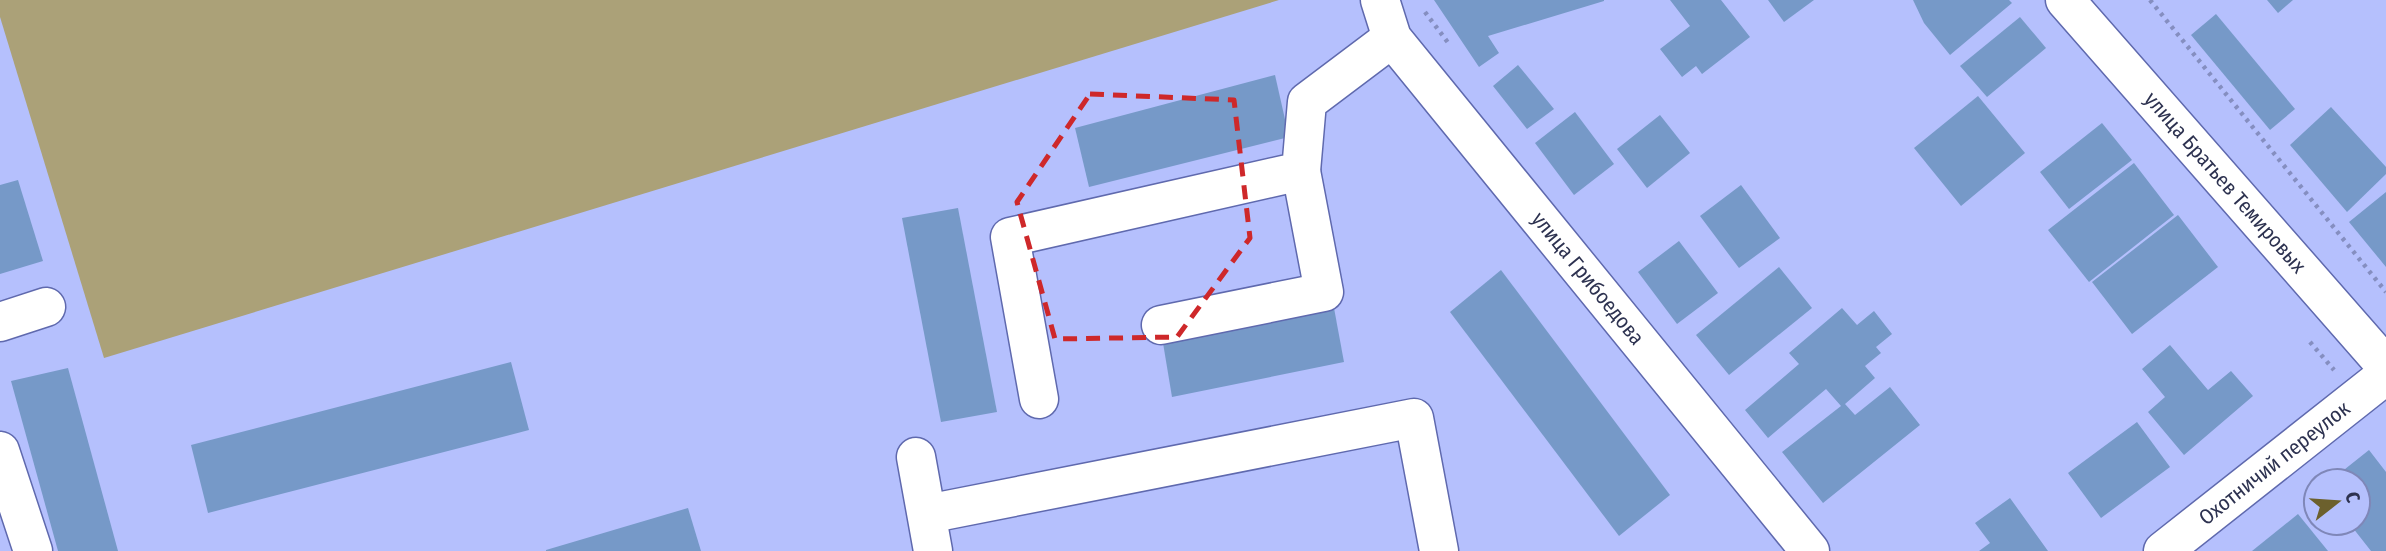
<svg xmlns="http://www.w3.org/2000/svg" width="2386" height="551" font-family="'Fira Sans Condensed',sans-serif">
	<style>
		.green { fill: #aba178 }
		.building { fill: #7699c8 }
		.lines { fill: none; stroke-linecap: round; stroke-linejoin: round }
		.minor-casing { stroke: #5f69ae; stroke-width: 41 }
		.path { stroke: #858ec0; stroke-width: 4.5; stroke-dasharray: 3.5 5; stroke-linecap: butt }
		.minor { stroke: #fff; stroke-width: 38 }
		.marked { fill: none; stroke: #ce282a; stroke-width: 5; stroke-dasharray: 14 9; stroke-linejoin: round }
		.labels { text-anchor: middle; stroke-width: 5; stroke-linejoin: round; paint-order: stroke }
		.street-label { font-size: 21px; fill: #2d3250; stroke: #b5c0fd }
	</style>
	<rect width="100%" height="100%" fill="#b5c0fd"/>
	<!-- green -->
	<path class="green" d="M 0,0 L 1279,0 L 104,358 L 0,17 Z"/>
	<!-- building -->
	<g class="building">
		<path d="M 1434,0 L 1604,0 L 1604,1 L 1488,36 L 1499,53 L 1479,67 Z"/>
		<path d="M 1670,0 L 1721,0 L 1750,37 L 1702,74 L 1696,66 L 1682,77 L 1660,49 L 1690,26 Z"/>
		<path d="M 1768,0 L 1814,0 L 1784,22 Z"/>
		<path d="M 1913,0 L 2009,0 L 2012,3 L 1950,55 L 1924,23 Z"/>
		<path d="M 2267,0 L 2293,0 L 2278,13 Z"/>
		<path d="M 2216,14 L 2295,109 L 2270,130 L 2191,35 Z"/>
		<path d="M 2020,17 L 2046,48 L 1987,97 L 1960,66 Z"/>
		<path d="M 1518,65 L 1554,109 L 1527,129 L 1493,86 Z"/>
		<path d="M 1275,75 L 1289,137 L 1089,187 L 1075,128 Z"/>
		<path d="M 1978,96 L 2025,153 L 1961,206 L 1914,148 Z"/>
		<path d="M 2331,107 L 2386,167 L 2386,174 L 2347,212 L 2290,145 Z"/>
		<path d="M 1575,112 L 1614,164 L 1574,195 L 1535,143 Z"/>
		<path d="M 1660,115 L 1690,153 L 1647,188 L 1617,149 Z"/>
		<path d="M 2102,123 L 2132,160 L 2069,209 L 2040,172 Z"/>
		<path d="M 2134,163 L 2174,215 L 2089,282 L 2048,230 Z"/>
		<path d="M 18,180 L 43,261 L 0,274 L 0,185 Z"/>
		<path d="M 1741,185 L 1780,238 L 1739,268 L 1700,216 Z"/>
		<path d="M 2386,192 L 2386,267 L 2349,222 Z"/>
		<path d="M 958,208 L 997,412 L 941,422 L 902,218 Z"/>
		<path d="M 2178,215 L 2218,267 L 2132,334 L 2092,282 Z"/>
		<path d="M 1679,241 L 1718,293 L 1677,324 L 1638,272 Z"/>
		<path d="M 1779,267 L 1812,308 L 1729,375 L 1696,335 Z"/>
		<path d="M 1501,270 L 1670,495 L 1619,536 L 1450,312 Z"/>
		<path d="M 1334,308 L 1344,362 L 1172,397 L 1163,343 Z"/>
		<path d="M 1842,308 L 1857,325 L 1874,311 L 1892,334 L 1876,347 L 1881,353 L 1865,366 L 1875,378 L 1845,404 L 1855,415 L 1890,387 L 1920,425 L 1823,503 L 1782,452 L 1841,406 L 1826,389 L 1768,438 L 1745,410 L 1799,364 L 1789,353 Z"/>
		<path d="M 2170,345 L 2208,390 L 2231,371 L 2253,396 L 2184,455 L 2148,412 L 2165,397 L 2142,369 Z"/>
		<path d="M 511,362 L 529,430 L 208,513 L 191,445 Z"/>
		<path d="M 68,368 L 118,551 L 58,551 L 11,381 Z"/>
		<path d="M 2137,422 L 2170,467 L 2101,518 L 2068,473 Z"/>
		<path d="M 2369,450 L 2386,472 L 2386,551 L 2371,551 L 2349,523 L 2358,523 L 2358,481 L 2330,481 Z"/>
		<path d="M 2010,498 L 2048,551 L 1979,551 L 1990,543 L 1975,523 Z"/>
		<path d="M 688,508 L 701,551 L 546,551 L 546,550 Z"/>
		<path d="M 2298,514 L 2328,551 L 2252,551 Z"/>
	</g>
	<g class="lines">
		<!-- minor casing -->
		<g class="minor-casing">
			<g id="minor">
				<path id="s1" d="M 1380,0 L 1392,38 L 1810,551"/>
				<path id="s2" d="M 2065,0 L 2386,366"/>
				<path d="M 0,322 L 46,307"/>
				<path d="M 1161,325 L 1324,292 L 1301,171"/>
				<path d="M 1039,399 L 1010,237 L 1301,171 L 1307,102 L 1392,38"/>
				<path d="M 0,451 L 33,551"/>
				<path d="M 916,457 L 933,551"/>
				<path d="M 927,514 L 1414,418 L 1439,551"/>
				<path id="s3" d="M 2163,551 L 2386,375"/>
			</g>
		</g>
		<!-- path -->
		<g class="path">
			<path d="M 2150,0 L 2386,292"/>
			<path d="M 1425,12 L 1449,44"/>
			<path d="M 2310,342 L 2334,370"/>
		</g>
		<!-- minor -->
		<use href="#minor" class="minor"/>
	</g>
	<!-- marked area -->
	<path class="marked" d="M 1090,94 L 1234,100 L 1250,238 L 1177,337 L 1055,339 L 1017,202 Z"/>
	<g class="labels">
		<!-- street labels -->
		<g class="street-label">
			<text dy="7" stroke="none"><textPath href="#s2" startOffset="243">улица Братьев Темировых</textPath></text>
			<text dy="7" stroke="none"><textPath href="#s1" startOffset="350">улица Грибоедова</textPath></text>
			<text dy="7" stroke="none"><textPath href="#s3" startOffset="142">Охотничий переулок</textPath></text>
		</g>
	</g>
	<!-- north arrow -->
	<g transform="translate(2337 502) rotate(73)"><circle r="33" fill="#b5c0fd" stroke="#7f87b8" stroke-width="2"/>
	<path d="M0-5L12 26L0 18L-12 26Z" fill="#6c602d"/>
	<text y="-10" font-size="19" font-weight="bold" text-anchor="middle" fill="#2d3250">С</text>
	</g>
</svg>
